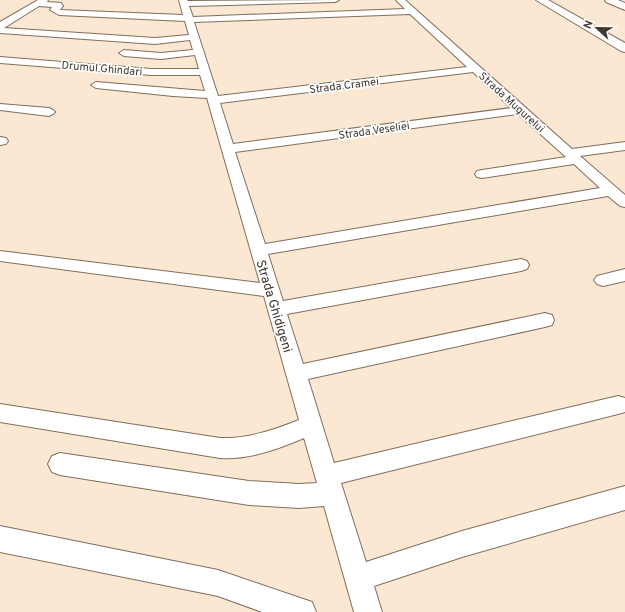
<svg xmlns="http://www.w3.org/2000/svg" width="625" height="612" font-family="Overpass,sans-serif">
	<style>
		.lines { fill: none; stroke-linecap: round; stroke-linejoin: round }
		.minor-casing { stroke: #806e5b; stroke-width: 2 }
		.tertiary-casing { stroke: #806e5b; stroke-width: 2 }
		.minor { fill: #fff; fill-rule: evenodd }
		.tertiary { fill: #fff; fill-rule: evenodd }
		.labels { text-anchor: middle; stroke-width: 3.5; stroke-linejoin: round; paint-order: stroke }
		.far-street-label { font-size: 11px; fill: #40382f; stroke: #fff }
		.street-label { font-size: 13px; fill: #40382f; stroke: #fff }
	</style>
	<rect width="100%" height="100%" fill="#fce8d2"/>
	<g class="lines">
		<!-- minor casing -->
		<g class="minor-casing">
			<g id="minor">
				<path d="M 38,0 L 48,0 L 47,2 L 61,3 L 63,6 L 60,10 L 183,15 L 179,0 L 187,0 L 188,1 L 339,0 L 335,2 L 189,6 L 193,17 L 405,9 L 396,0 L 405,0 L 572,149 L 625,142 L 625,150 L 580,156 L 625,195 L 625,207 L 620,206 L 608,196 L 268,254 L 283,301 L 521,259 L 527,261 L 529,265 L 527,269 L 521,271 L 287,314 L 303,364 L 545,313 L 552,315 L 554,320 L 552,325 L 545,327 L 308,379 L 334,463 L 618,396 L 625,398 L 625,412 L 618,414 L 341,483 L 366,562 L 462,531 L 625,486 L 625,510 L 462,557 L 374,586 L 382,612 L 354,612 L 324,506 L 299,508 L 249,505 L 60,475 L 52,472 L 48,464 L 52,456 L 60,453 L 249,481 L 299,484 L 317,483 L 304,438 C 278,449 249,460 220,458 L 0,422 L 0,404 L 220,438 C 247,439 274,430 299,420 L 264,296 L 0,261 L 0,251 L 260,283 L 207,98 L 173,96 L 96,88 L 91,85 L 96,82 L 205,91 L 200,75 L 151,75 L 0,63 L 0,57 L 151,69 L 199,69 L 195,55 L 161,59 L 124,56 L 119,53 L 124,50 L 161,53 L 193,50 L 190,40 L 155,44 L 0,33 L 0,22 ZM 39,6 L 52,7 L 50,10 L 59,15 L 185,21 L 189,35 L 155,38 L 4,28 ZM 410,14 L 467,67 L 218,96 L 194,22 ZM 473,72 L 511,108 L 233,144 L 220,103 ZM 518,114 L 566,157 L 482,170 L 477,171 L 475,174 L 477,177 L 482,178 L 574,164 L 600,188 L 265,244 L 235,152 Z"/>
				<path d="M 0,104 L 49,108 L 53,110 L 55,112 L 53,114 L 49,116 L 0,110 Z"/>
				<path d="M 0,137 L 6,138 L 8,141 L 6,144 L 0,145 Z"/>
				<path d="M 625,269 L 625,281 L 603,286 L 597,284 L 594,280 L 597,276 Z"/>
				<path d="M 0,526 L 218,570 L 312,602 L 316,612 L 262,612 L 218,596 L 0,552 Z"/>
			</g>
		</g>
		<!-- tertiary casing -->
		<g class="tertiary-casing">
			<g id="tertiary">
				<path d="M 536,0 L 548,0 L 625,43 L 625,52 L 621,51 Z"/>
				<path d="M 605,0 L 618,0 L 625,3 L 625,10 L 606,2 Z"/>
			</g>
		</g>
		<!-- minor -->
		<use href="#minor" class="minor"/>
		<!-- tertiary -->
		<use href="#tertiary" class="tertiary"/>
	</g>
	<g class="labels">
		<!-- far-street labels -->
		<g class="far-street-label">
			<text transform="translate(102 68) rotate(5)" y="4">Drumul Ghindari</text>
			<text transform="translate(344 85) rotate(-7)" y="4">Strada Cramei</text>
			<text transform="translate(512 102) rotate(42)" y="4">Strada Mugurelui</text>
			<text transform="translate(374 130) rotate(-8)" y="4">Strada Veseliei</text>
		</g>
		<!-- street labels -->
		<g class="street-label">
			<text transform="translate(275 306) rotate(73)" y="5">Strada Ghidigeni</text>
		</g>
	</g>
	<!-- north arrow -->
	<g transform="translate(597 28) rotate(292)" stroke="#ffffff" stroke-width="3" paint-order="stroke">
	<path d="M0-3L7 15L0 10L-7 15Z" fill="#40382f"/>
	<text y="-6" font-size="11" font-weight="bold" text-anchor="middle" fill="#40382f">N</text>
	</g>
</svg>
